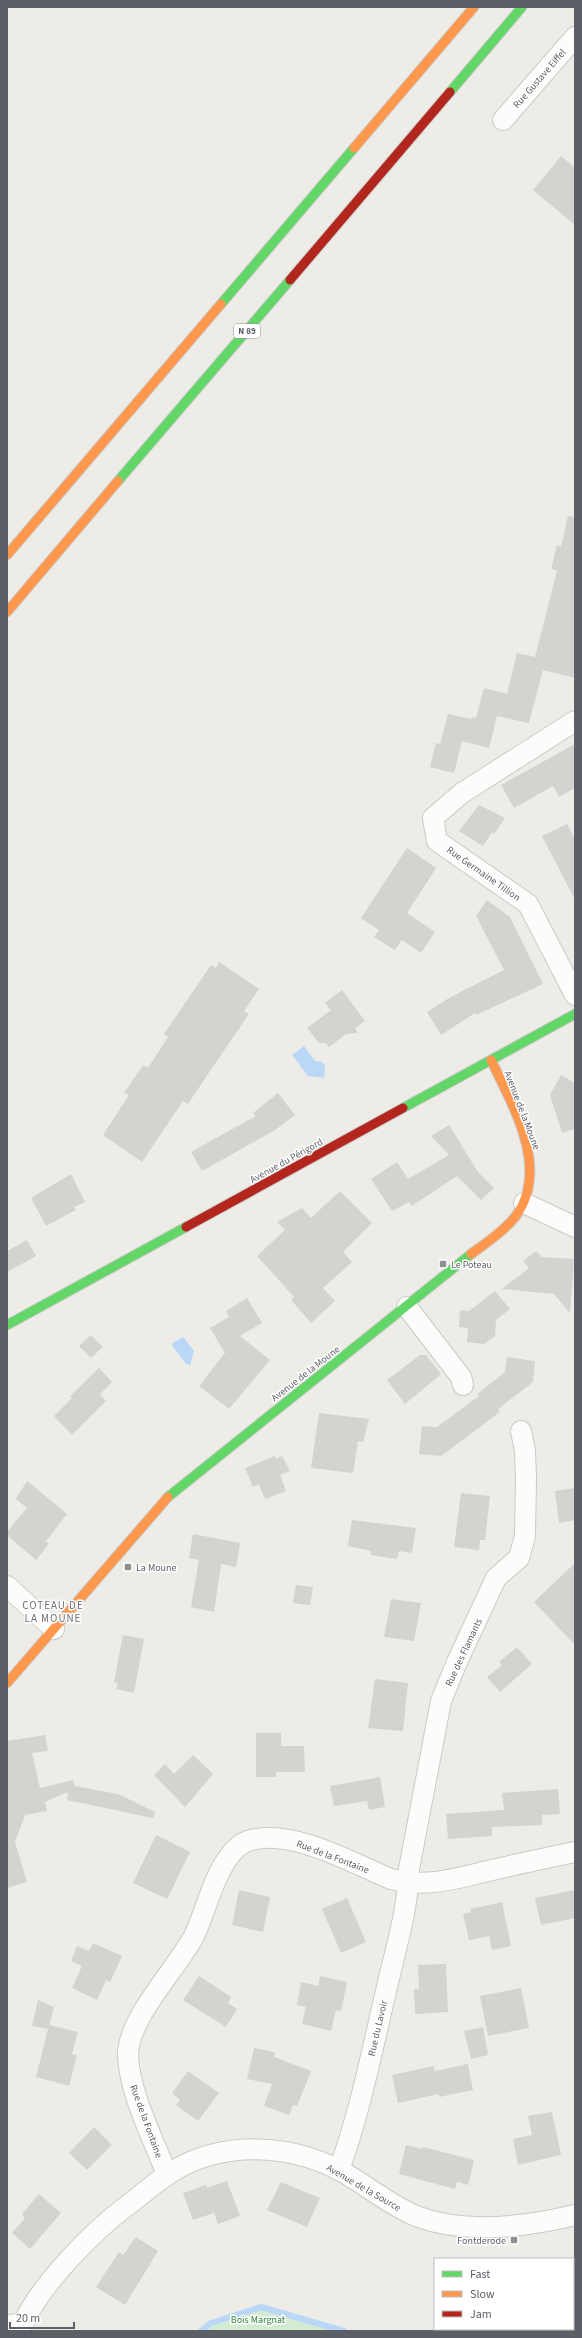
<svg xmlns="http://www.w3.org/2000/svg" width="582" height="2338" font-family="'Source Sans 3',sans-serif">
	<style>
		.green { fill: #d3ebd3 }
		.water { fill: #bbd7f8 }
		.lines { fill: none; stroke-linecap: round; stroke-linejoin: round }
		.stream { stroke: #bbd7f8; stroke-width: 6 }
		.building { fill: #d4d3d0 }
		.street-casing { stroke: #cacac9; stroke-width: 22 }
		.fast-casing { stroke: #c8c8c8; stroke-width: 11 }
		.slow-casing { stroke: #c8c8c8; stroke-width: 11 }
		.jam-casing { stroke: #c8c8c8; stroke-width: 11 }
		.street { stroke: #fcfcfb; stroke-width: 20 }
		.fast { stroke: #63d668; stroke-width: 9 }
		.slow { stroke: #ff974d; stroke-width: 9 }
		.jam { stroke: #b3261e; stroke-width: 9 }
		.poi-dot { fill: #8f9093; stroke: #fff; stroke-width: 1.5 }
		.labels { text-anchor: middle; stroke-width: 3; stroke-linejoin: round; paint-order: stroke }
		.shield { fill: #fff; stroke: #8d8f94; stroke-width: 1 }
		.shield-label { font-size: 9px; font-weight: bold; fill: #5c5f66 }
		.street-label { font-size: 10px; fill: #5c5f66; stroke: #fff }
		.poi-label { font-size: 10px; fill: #5c5f66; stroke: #fff; text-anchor: start }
		.park-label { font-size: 10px; fill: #2c843a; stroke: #fff }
		.neighbourhood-label { font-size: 11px; letter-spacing: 1px; fill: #6d7178; stroke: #fff }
	</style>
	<rect width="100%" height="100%" fill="#edece7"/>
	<!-- green -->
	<g class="green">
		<path d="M 573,2269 L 575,2271 L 575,2331 L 500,2331 L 500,2329 L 573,2329 Z"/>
		<path d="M 261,2307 L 344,2331 L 201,2331 L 211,2323 Z"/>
	</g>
	<!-- water -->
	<g class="water">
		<path d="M 304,1046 L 315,1061 L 322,1062 L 325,1066 L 324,1078 L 308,1076 L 292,1055 Z"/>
		<path d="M 183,1337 L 194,1351 L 190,1365 L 186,1364 L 171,1344 Z"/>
	</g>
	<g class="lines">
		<!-- stream -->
		<g class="stream">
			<path d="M 573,2269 L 575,2271"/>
			<path d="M 500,2329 L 500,2331"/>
			<path d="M 201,2331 L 211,2323 L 261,2307 L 344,2331"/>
		</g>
	</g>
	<!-- building -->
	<g class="building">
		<path d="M 561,156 L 575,168 L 575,225 L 533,190 Z"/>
		<path d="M 568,516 L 575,517 L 575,678 L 543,670 L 529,723 L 497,716 L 489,748 L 462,741 L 454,773 L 430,767 L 436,743 L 440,744 L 448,714 L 471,719 L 472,717 L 476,718 L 484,688 L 507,694 L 517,653 L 535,657 L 557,571 L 551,569 L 557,545 L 561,547 Z"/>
		<path d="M 575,744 L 575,788 L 559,797 L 553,786 L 514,808 L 501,785 Z"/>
		<path d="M 479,805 L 505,818 L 494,834 L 492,832 L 483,846 L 459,831 Z"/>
		<path d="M 567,824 L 575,839 L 575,900 L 542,836 Z"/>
		<path d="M 407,848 L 436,868 L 407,913 L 435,932 L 421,953 L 402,940 L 395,950 L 374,937 L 379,930 L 361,918 Z"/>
		<path d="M 487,900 L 510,917 L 543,984 L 476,1015 L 475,1013 L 441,1035 L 427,1012 L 449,998 L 504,970 L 476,916 Z"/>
		<path d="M 219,962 L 259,989 L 244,1011 L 249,1014 L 206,1077 L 188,1104 L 183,1101 L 142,1162 L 103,1135 L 129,1095 L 124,1093 L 143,1065 L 148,1068 L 168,1037 L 164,1034 L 211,965 L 216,968 Z"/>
		<path d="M 342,990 L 365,1021 L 355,1028 L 358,1033 L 346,1034 L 329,1047 L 326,1043 L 319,1043 L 307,1028 L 331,1010 L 325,1003 Z"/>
		<path d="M 561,1075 L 575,1083 L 575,1129 L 562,1133 L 550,1095 Z"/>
		<path d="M 278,1093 L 295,1115 L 275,1130 L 202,1171 L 191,1152 L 256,1116 L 253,1113 Z"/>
		<path d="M 449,1125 L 478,1172 L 494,1188 L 481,1200 L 457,1176 L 412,1206 L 409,1202 L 392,1211 L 371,1179 L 397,1162 L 408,1179 L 449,1155 L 431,1136 Z"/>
		<path d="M 71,1174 L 85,1202 L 74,1207 L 76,1210 L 46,1226 L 31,1198 Z"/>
		<path d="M 340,1191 L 372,1223 L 343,1252 L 352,1262 L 323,1288 L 335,1301 L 311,1323 L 291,1300 L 294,1297 L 257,1256 L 285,1230 L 277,1222 L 302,1208 L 311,1218 Z"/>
		<path d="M 27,1240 L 36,1256 L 7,1272 L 7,1251 Z"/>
		<path d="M 536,1251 L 542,1257 L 574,1259 L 570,1313 L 554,1294 L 502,1289 L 529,1268 L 523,1261 Z"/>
		<path d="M 495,1291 L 510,1309 L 496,1320 L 495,1336 L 484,1344 L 467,1342 L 468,1328 L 459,1327 L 460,1310 L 469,1311 Z"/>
		<path d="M 247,1298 L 262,1323 L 240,1336 L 270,1360 L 229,1409 L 199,1386 L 225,1353 L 210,1328 L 229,1317 L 226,1311 Z"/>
		<path d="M 91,1335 L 103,1347 L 91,1358 L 79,1346 Z"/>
		<path d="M 420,1355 L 426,1355 L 441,1374 L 405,1404 L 387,1380 Z"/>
		<path d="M 507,1357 L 535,1361 L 533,1382 L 498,1409 L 500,1412 L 441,1456 L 419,1454 L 422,1426 L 437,1427 L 479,1396 L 477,1394 L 505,1372 Z"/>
		<path d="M 99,1368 L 112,1382 L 100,1394 L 106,1401 L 72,1435 L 54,1416 L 72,1398 L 70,1396 Z"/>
		<path d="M 319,1413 L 369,1419 L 363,1442 L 358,1441 L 353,1473 L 311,1468 Z"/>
		<path d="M 275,1456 L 276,1459 L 282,1456 L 290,1471 L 280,1475 L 286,1491 L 265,1499 L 259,1484 L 253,1487 L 245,1468 Z"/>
		<path d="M 27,1481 L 67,1514 L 46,1541 L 49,1544 L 36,1560 L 7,1535 L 7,1532 L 27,1508 L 16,1499 Z"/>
		<path d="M 575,1488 L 575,1520 L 559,1523 L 555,1491 Z"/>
		<path d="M 461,1493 L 490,1496 L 485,1540 L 480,1540 L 479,1550 L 454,1547 Z"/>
		<path d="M 352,1520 L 416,1528 L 412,1553 L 399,1551 L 397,1559 L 371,1555 L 371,1551 L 348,1546 Z"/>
		<path d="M 193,1534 L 240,1543 L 236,1567 L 221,1564 L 214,1612 L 191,1607 L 199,1560 L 189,1558 Z"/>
		<path d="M 575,1563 L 575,1645 L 534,1602 Z"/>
		<path d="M 296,1585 L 313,1587 L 310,1605 L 293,1603 Z"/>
		<path d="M 391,1599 L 421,1603 L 414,1641 L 384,1637 Z"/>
		<path d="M 123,1635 L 144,1639 L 134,1693 L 116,1689 L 118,1683 L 114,1682 Z"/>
		<path d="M 517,1647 L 532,1664 L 500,1692 L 487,1677 L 502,1665 L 499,1662 Z"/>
		<path d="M 375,1679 L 408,1683 L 403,1731 L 368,1728 Z"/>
		<path d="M 256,1733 L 281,1733 L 281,1746 L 304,1746 L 305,1772 L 276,1772 L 276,1777 L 256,1777 Z"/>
		<path d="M 45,1735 L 48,1751 L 32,1753 L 40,1788 L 73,1780 L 75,1786 L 118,1794 L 155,1812 L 153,1818 L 67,1800 L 68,1792 L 45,1802 L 47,1811 L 25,1815 L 15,1842 L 27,1882 L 7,1888 L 7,1741 Z"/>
		<path d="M 193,1755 L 213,1774 L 185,1807 L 154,1775 L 165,1764 L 174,1774 Z"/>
		<path d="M 380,1777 L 385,1807 L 369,1810 L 367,1801 L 334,1806 L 330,1786 Z"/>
		<path d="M 558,1789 L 560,1814 L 542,1815 L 542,1825 L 492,1827 L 492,1836 L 448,1839 L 446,1814 L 504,1810 L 502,1793 Z"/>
		<path d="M 156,1835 L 190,1852 L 167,1899 L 133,1883 Z"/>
		<path d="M 239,1890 L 270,1897 L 263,1932 L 232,1925 Z"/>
		<path d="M 575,1890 L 575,1918 L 541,1925 L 535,1898 Z"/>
		<path d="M 347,1898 L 366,1942 L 341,1953 L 322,1909 Z"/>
		<path d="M 502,1902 L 511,1946 L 492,1950 L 489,1936 L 469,1940 L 463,1914 L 471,1912 L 470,1909 Z"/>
		<path d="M 93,1943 L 122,1956 L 110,1982 L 106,1980 L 97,2000 L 72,1988 L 82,1966 L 71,1961 L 77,1946 L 89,1951 Z"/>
		<path d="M 446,1964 L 448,2012 L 415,2014 L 414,1989 L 419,1989 L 418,1965 Z"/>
		<path d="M 199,1976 L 231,1997 L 228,2003 L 237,2009 L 226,2027 L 183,2000 Z"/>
		<path d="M 320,1976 L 347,1982 L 341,2011 L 336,2010 L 331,2031 L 302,2024 L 306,2007 L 297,2005 L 301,1982 L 318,1986 Z"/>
		<path d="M 521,1988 L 529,2028 L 488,2036 L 480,1996 Z"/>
		<path d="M 38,2000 L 54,2007 L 49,2027 L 49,2025 L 78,2032 L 72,2054 L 77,2055 L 69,2086 L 36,2077 L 48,2029 L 32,2026 Z"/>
		<path d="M 483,2027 L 488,2055 L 471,2059 L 464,2031 Z"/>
		<path d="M 254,2048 L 275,2052 L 274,2057 L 311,2071 L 297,2106 L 293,2105 L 289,2115 L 264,2106 L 272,2084 L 247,2079 Z"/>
		<path d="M 468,2064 L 473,2090 L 439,2097 L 438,2094 L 398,2103 L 392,2075 L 433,2066 L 435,2071 Z"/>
		<path d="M 188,2071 L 219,2093 L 198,2121 L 176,2105 L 180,2100 L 172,2093 Z"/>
		<path d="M 552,2112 L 561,2155 L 518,2165 L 513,2139 L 532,2135 L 528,2116 Z"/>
		<path d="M 94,2127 L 112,2145 L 87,2170 L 69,2153 Z"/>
		<path d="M 406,2145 L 423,2149 L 423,2147 L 474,2160 L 468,2185 L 457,2182 L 455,2189 L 399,2174 Z"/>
		<path d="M 227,2181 L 240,2216 L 218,2224 L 214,2213 L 193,2220 L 183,2193 L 206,2185 L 207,2188 Z"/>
		<path d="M 281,2182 L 320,2198 L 307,2227 L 267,2210 Z"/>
		<path d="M 39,2194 L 61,2213 L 30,2249 L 12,2233 L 25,2218 L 22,2214 Z"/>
		<path d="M 136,2237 L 158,2251 L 125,2305 L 96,2287 L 119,2252 L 123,2255 Z"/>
	</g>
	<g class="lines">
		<!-- street casing -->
		<g class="street-casing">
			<g id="street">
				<path d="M 503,120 L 575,37"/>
				<path d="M 575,721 L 462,793 L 433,818 L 437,841 L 528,904 L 575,995"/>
				<path d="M 524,1203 L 575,1227"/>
				<path d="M 407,1307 L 461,1377 L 463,1385"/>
				<path d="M 7,1586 L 54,1629"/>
				<path d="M 339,2170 C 360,2112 372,2051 386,1991 C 395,1951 408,1910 409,1869 L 441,1701 L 457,1662 L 496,1578 L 519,1558 L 525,1536 L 526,1478 L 525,1451 L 521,1431"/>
				<path d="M 167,2175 C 154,2140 129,2093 128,2055 C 128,2019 175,1970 193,1938 C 206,1912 211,1882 228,1858 C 233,1850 242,1842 251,1840 C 294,1829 352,1863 391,1879 C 426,1888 454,1879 488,1871 C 517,1864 546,1858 575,1852"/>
				<path d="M 7,2325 L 23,2324 C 40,2285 93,2231 128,2205 C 144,2193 159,2179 175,2170 C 225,2141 288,2144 339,2170 C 365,2184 388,2204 416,2216 C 466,2235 525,2227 575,2215"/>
			</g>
		</g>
		<!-- fast casing -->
		<g class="fast-casing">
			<g id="fast">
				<path d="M 450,92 L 522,7"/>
				<path d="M 221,304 L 354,148"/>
				<path d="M 118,481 L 290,280"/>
				<path d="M 403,1108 L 575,1014"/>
				<path d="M 7,1325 L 186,1227"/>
				<path d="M 168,1497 L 471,1254"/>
			</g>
		</g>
		<!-- slow casing -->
		<g class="slow-casing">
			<g id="slow">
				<path d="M 354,148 L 474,7"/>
				<path d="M 7,555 L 221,304"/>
				<path d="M 7,612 L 118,481"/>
				<path d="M 471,1254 C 486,1243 503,1232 515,1217 C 551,1170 513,1106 491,1060"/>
				<path d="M 7,1683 L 168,1497"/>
			</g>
		</g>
		<!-- jam casing -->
		<g class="jam-casing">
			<g id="jam">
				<path d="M 290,280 L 450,92"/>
				<path d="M 186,1227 L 403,1108"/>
			</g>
		</g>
		<!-- street -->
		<use href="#street" class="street"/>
		<!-- fast -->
		<use href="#fast" class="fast"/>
		<!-- slow -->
		<use href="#slow" class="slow"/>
		<!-- jam -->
		<use href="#jam" class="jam"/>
	</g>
	<!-- markers -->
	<g class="poi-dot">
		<rect x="439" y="1260" width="8" height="8" rx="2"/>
		<rect x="124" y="1563" width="8" height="8" rx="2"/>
		<rect x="510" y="2236" width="8" height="8" rx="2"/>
	</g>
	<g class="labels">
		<!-- shield labels -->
		<rect class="shield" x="234" y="324" width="26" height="14" rx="3"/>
		<g class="shield-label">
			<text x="247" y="334">N 89</text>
		</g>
		<!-- street labels -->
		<g class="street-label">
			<text transform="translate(539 78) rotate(-49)" y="4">Rue Gustave Eiffel</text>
			<text transform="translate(484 873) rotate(35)" y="4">Rue Germaine Tillion</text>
			<text transform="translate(523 1110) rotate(69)" y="4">Avenue de la Moune</text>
			<text transform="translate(286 1160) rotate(-29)" y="4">Avenue du Périgord</text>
			<text transform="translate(305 1373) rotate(-38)" y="4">Avenue de la Moune</text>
			<text transform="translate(463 1652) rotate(-65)" y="4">Rue des Flamants</text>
			<text transform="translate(333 1856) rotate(21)" y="4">Rue de la Fontaine</text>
			<text transform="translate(377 2028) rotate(-77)" y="4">Rue du Lavoir</text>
			<text transform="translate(147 2121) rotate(70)" y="4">Rue de la Fontaine</text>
			<text transform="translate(364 2187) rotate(30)" y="4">Avenue de la Source</text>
		</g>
		<!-- poi labels -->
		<g class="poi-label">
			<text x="451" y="1268">Le Poteau</text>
			<text x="136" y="1571">La Moune</text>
			<text x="506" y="2244" text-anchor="end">Fontderode</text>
		</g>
		<!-- park labels -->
		<g class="park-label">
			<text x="258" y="2323">Bois Margnat</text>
		</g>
		<!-- neighbourhood labels -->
		<g class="neighbourhood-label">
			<text x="53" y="1609">COTEAU DE<tspan x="53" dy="13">LA MOUNE</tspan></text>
		</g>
	</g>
	<!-- border -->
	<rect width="582" height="2338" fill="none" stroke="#5c5f66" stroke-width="16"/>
	<!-- legend -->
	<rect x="434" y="2258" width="140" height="72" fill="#ffffff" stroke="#bebfc2"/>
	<rect x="442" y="2271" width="20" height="6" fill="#63d668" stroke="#bebfc2"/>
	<text x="470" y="2278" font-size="12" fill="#5c5f66">Fast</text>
	<rect x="442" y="2291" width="20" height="6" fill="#ff974d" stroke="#bebfc2"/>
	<text x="470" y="2298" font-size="12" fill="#5c5f66">Slow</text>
	<rect x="442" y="2311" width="20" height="6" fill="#b3261e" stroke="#bebfc2"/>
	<text x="470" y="2318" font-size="12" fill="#5c5f66">Jam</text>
	<!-- scale -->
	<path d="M10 2322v6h64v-6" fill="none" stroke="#5c5f66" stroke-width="2"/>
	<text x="16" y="2322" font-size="12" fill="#5c5f66" stroke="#ffffff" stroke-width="3" paint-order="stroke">20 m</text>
</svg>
